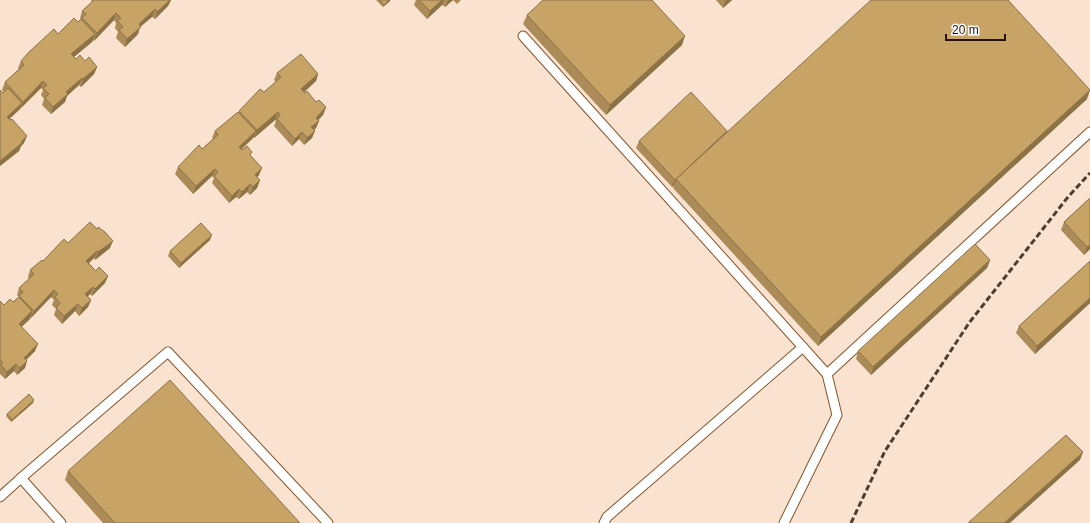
<svg xmlns="http://www.w3.org/2000/svg" width="1090" height="523" font-family="Arial,sans-serif">
	<style>
		.lines { fill: none; stroke-linecap: round; stroke-linejoin: round }
		.lane-casing { stroke: #855327; stroke-width: 11 }
		.lane { stroke: #fff; stroke-width: 9 }
		.rail { stroke: #523d2d; stroke-width: 3; stroke-dasharray: 6 3; stroke-linecap: butt }
		.wall { fill: #ab8c58 }
		.shaded-wall { fill: #8b7247 }
		.building { fill: #c7a366; stroke: #8b7247 }
	</style>
	<rect width="100%" height="100%" fill="#fae2d0"/>
	<g class="lines">
		<!-- lane casing -->
		<g class="lane-casing">
			<g id="lane">
				<path d="M 523,36 L 827,374 L 1090,132"/>
				<path d="M 21,478 L 168,352 L 328,523"/>
				<path d="M 0,497 L 21,478 L 61,523"/>
				<path d="M 604,523 L 607,517 L 803,347"/>
				<path d="M 784,523 L 837,415 L 827,374"/>
			</g>
		</g>
		<!-- lane -->
		<use href="#lane" class="lane"/>
		<!-- rail -->
		<path class="rail" d="M 851,523 L 885,451 L 969,323 L 1068,197 L 1090,173"/>
	</g>
	<!-- wall -->
	<g class="wall">
		<path d="M 91,0 L 171,0 L 168,6 L 155,19 L 152,17 L 140,27 L 138,34 L 125,47 L 116,38 L 118,32 L 115,28 L 116,23 L 114,20 L 94,41 L 93,40 L 92,42 L 74,57 L 76,59 L 85,61 L 97,67 L 94,74 L 81,87 L 79,85 L 67,96 L 65,102 L 51,114 L 42,105 L 44,99 L 41,95 L 43,90 L 41,88 L 19,110 L 9,119 L 24,143 L 21,146 L 19,151 L 0,166 L 3,93 L 4,92 L 2,90 L 5,82 L 19,69 L 18,68 L 21,61 L 58,34 L 78,22 L 81,19 L 80,18 L 82,11 L 92,2 Z"/>
		<path d="M 376,0 L 390,0 L 390,1 L 383,7 Z"/>
		<path d="M 416,0 L 453,0 L 445,7 L 442,5 L 427,19 L 414,5 Z"/>
		<path d="M 453,0 L 461,0 L 457,4 Z"/>
		<path d="M 716,0 L 732,0 L 723,8 Z"/>
		<path d="M 527,15 L 682,45 L 606,115 L 523,24 Z"/>
		<path d="M 277,73 L 318,74 L 316,81 L 304,92 L 316,102 L 326,107 L 323,115 L 318,120 L 319,121 L 316,128 L 314,130 L 312,138 L 304,145 L 299,139 L 292,146 L 274,126 L 276,121 L 275,120 L 254,138 L 254,137 L 242,149 L 251,156 L 259,175 L 257,177 L 260,180 L 257,188 L 250,195 L 247,192 L 239,199 L 236,197 L 229,203 L 212,183 L 214,178 L 212,176 L 193,194 L 175,174 L 178,167 L 202,149 L 213,139 L 212,138 L 215,131 L 239,112 L 239,111 L 264,92 L 276,82 L 274,80 Z"/>
		<path d="M 1087,99 L 818,346 L 673,188 L 674,186 L 672,187 L 636,148 L 639,141 L 727,131 Z"/>
		<path d="M 1090,198 L 1090,249 L 1084,255 L 1061,230 L 1064,222 Z"/>
		<path d="M 210,240 L 179,268 L 168,256 L 170,251 Z"/>
		<path d="M 68,243 L 110,248 L 95,260 L 94,258 L 89,263 L 96,271 L 108,276 L 105,283 L 92,296 L 90,294 L 88,296 L 91,300 L 88,307 L 79,316 L 75,311 L 62,324 L 54,315 L 56,309 L 52,305 L 54,300 L 51,297 L 31,318 L 30,317 L 30,319 L 21,327 L 35,351 L 26,360 L 25,368 L 17,375 L 14,371 L 5,379 L 0,374 L 0,301 L 4,305 L 13,302 L 19,297 L 17,295 L 19,288 L 29,279 L 28,277 L 30,270 Z"/>
		<path d="M 990,260 L 987,268 L 871,375 L 856,359 L 858,351 Z"/>
		<path d="M 1090,261 L 1090,303 L 1035,354 L 1016,333 L 1019,326 Z"/>
		<path d="M 33,403 L 11,422 L 6,416 L 7,414 Z"/>
		<path d="M 68,471 L 300,523 L 103,523 L 65,480 Z"/>
	</g>
	<!-- shaded-wall -->
	<g class="shaded-wall">
		<path d="M 170,0 L 171,0 L 168,6 L 155,19 L 157,12 Z"/>
		<path d="M 389,0 L 390,0 L 390,1 L 383,7 L 384,5 Z"/>
		<path d="M 442,0 L 444,0 L 442,5 L 427,19 L 430,11 Z"/>
		<path d="M 448,0 L 453,0 L 445,7 Z"/>
		<path d="M 726,0 L 732,0 L 723,8 Z"/>
		<path d="M 155,9 L 152,17 L 140,27 L 138,34 L 125,47 L 127,39 L 139,24 Z"/>
		<path d="M 116,13 L 114,20 L 94,41 L 97,33 Z"/>
		<path d="M 95,34 L 92,42 L 69,61 L 71,54 Z"/>
		<path d="M 685,36 L 682,45 L 606,115 L 610,105 Z"/>
		<path d="M 97,67 L 94,74 L 81,87 L 83,79 Z"/>
		<path d="M 318,74 L 316,81 L 299,97 L 301,89 Z"/>
		<path d="M 82,78 L 79,85 L 67,96 L 65,102 L 51,114 L 53,107 L 66,92 Z"/>
		<path d="M 43,81 L 41,88 L 20,109 L 23,102 Z"/>
		<path d="M 1090,90 L 1087,99 L 818,346 L 821,337 Z"/>
		<path d="M 22,103 L 19,110 L 4,124 L 7,117 Z"/>
		<path d="M 326,107 L 323,115 L 314,125 L 316,118 Z"/>
		<path d="M 278,112 L 275,120 L 254,138 L 257,130 Z"/>
		<path d="M 319,121 L 316,128 L 309,135 L 311,127 Z"/>
		<path d="M 256,131 L 253,138 L 236,154 L 239,147 Z"/>
		<path d="M 315,131 L 312,138 L 304,145 L 307,138 Z"/>
		<path d="M 302,132 L 299,139 L 292,146 L 295,139 Z"/>
		<path d="M 27,136 L 24,143 L 21,146 L 19,151 L 0,166 L 0,161 Z"/>
		<path d="M 262,168 L 259,175 L 252,182 L 255,175 Z"/>
		<path d="M 215,169 L 212,176 L 193,194 L 196,186 Z"/>
		<path d="M 676,179 L 674,186 L 672,187 L 675,180 Z"/>
		<path d="M 260,180 L 257,188 L 250,195 L 253,187 Z"/>
		<path d="M 250,184 L 247,192 L 239,199 L 242,192 Z"/>
		<path d="M 239,189 L 236,197 L 229,203 L 232,196 Z"/>
		<path d="M 212,235 L 210,240 L 179,268 L 181,263 Z"/>
		<path d="M 113,241 L 110,248 L 95,260 L 98,252 Z"/>
		<path d="M 1090,245 L 1090,249 L 1084,255 L 1087,247 Z"/>
		<path d="M 97,251 L 94,258 L 83,268 L 86,261 Z"/>
		<path d="M 990,260 L 987,268 L 871,375 L 873,367 Z"/>
		<path d="M 108,276 L 105,283 L 92,296 L 95,289 Z"/>
		<path d="M 93,287 L 90,294 L 83,301 L 85,294 Z"/>
		<path d="M 54,290 L 51,297 L 31,318 L 34,311 Z"/>
		<path d="M 1090,298 L 1090,303 L 1035,354 L 1037,346 Z"/>
		<path d="M 91,300 L 88,307 L 79,316 L 82,308 Z"/>
		<path d="M 78,304 L 75,311 L 62,324 L 64,316 Z"/>
		<path d="M 32,311 L 30,319 L 16,332 L 19,324 Z"/>
		<path d="M 38,344 L 35,351 L 21,365 L 24,358 Z"/>
		<path d="M 27,361 L 25,368 L 17,375 L 20,368 Z"/>
		<path d="M 16,364 L 14,371 L 5,379 L 7,372 Z"/>
		<path d="M 34,400 L 33,403 L 11,422 L 12,420 Z"/>
		<path d="M 1083,452 L 1080,460 L 1010,523 L 1004,523 Z"/>
	</g>
	<!-- building -->
	<g class="building">
		<path d="M 94,0 L 170,0 L 157,12 L 155,9 L 139,24 L 141,27 L 127,39 L 119,30 L 123,27 L 117,20 L 121,18 L 116,13 L 97,33 L 82,18 L 86,14 L 82,11 Z"/>
		<path d="M 380,0 L 389,0 L 384,5 Z"/>
		<path d="M 419,0 L 442,0 L 430,11 Z"/>
		<path d="M 543,0 L 652,0 L 685,36 L 610,105 L 527,15 Z"/>
		<path d="M 871,0 L 1008,0 L 1090,90 L 821,337 L 676,179 Z"/>
		<path d="M 74,18 L 78,22 L 81,19 L 95,34 L 71,54 L 76,59 L 80,55 L 85,61 L 89,57 L 97,67 L 83,79 L 82,78 L 66,92 L 68,94 L 53,107 L 45,98 L 49,94 L 43,88 L 47,85 L 43,81 L 23,102 L 5,82 L 24,65 L 21,61 L 29,52 L 54,29 L 58,34 Z"/>
		<path d="M 301,54 L 318,74 L 301,89 L 305,93 L 307,91 L 316,102 L 319,100 L 326,107 L 316,118 L 319,121 L 311,127 L 315,131 L 307,138 L 302,132 L 295,139 L 277,119 L 280,115 L 278,112 L 257,130 L 239,111 L 260,89 L 264,92 L 281,77 L 277,73 Z"/>
		<path d="M 8,88 L 22,103 L 7,117 L 10,120 L 12,119 L 27,136 L 21,142 L 22,143 L 0,161 L 0,90 L 3,93 Z"/>
		<path d="M 691,92 L 727,131 L 675,180 L 639,141 Z"/>
		<path d="M 238,112 L 256,131 L 239,147 L 242,150 L 247,146 L 252,152 L 250,155 L 262,168 L 255,175 L 260,180 L 253,187 L 250,184 L 242,192 L 239,189 L 232,196 L 214,176 L 218,172 L 215,169 L 196,186 L 178,167 L 199,145 L 202,149 L 218,135 L 215,131 Z"/>
		<path d="M 1090,198 L 1090,245 L 1087,247 L 1064,222 Z"/>
		<path d="M 90,222 L 97,229 L 98,227 L 105,232 L 113,241 L 98,252 L 97,251 L 86,261 L 96,271 L 99,267 L 108,276 L 95,289 L 93,287 L 85,294 L 91,300 L 82,308 L 78,304 L 64,316 L 56,308 L 60,303 L 55,297 L 58,294 L 54,290 L 34,311 L 19,296 L 23,292 L 19,288 L 34,274 L 30,270 L 42,260 L 43,261 L 64,239 L 68,243 Z"/>
		<path d="M 201,223 L 212,235 L 181,263 L 170,251 Z"/>
		<path d="M 975,244 L 990,260 L 873,367 L 858,351 Z"/>
		<path d="M 1090,261 L 1090,298 L 1037,346 L 1019,326 Z"/>
		<path d="M 19,297 L 32,311 L 19,324 L 38,344 L 24,358 L 27,361 L 20,368 L 16,364 L 7,372 L 1,365 L 3,363 L 0,360 L 0,301 L 4,305 L 10,299 L 13,302 Z"/>
		<path d="M 170,380 L 300,523 L 115,523 L 68,471 Z"/>
		<path d="M 29,394 L 34,400 L 12,420 L 7,414 Z"/>
		<path d="M 1066,435 L 1083,452 L 1004,523 L 968,523 Z"/>
	</g>
	<!-- scale -->
	<path d="M946 34v6h59v-6" fill="none" stroke="#261202" stroke-width="2"/>
	<text x="952" y="34" font-size="12" fill="#261202" stroke="#ffffff" stroke-width="3" paint-order="stroke">20 m</text>
</svg>
